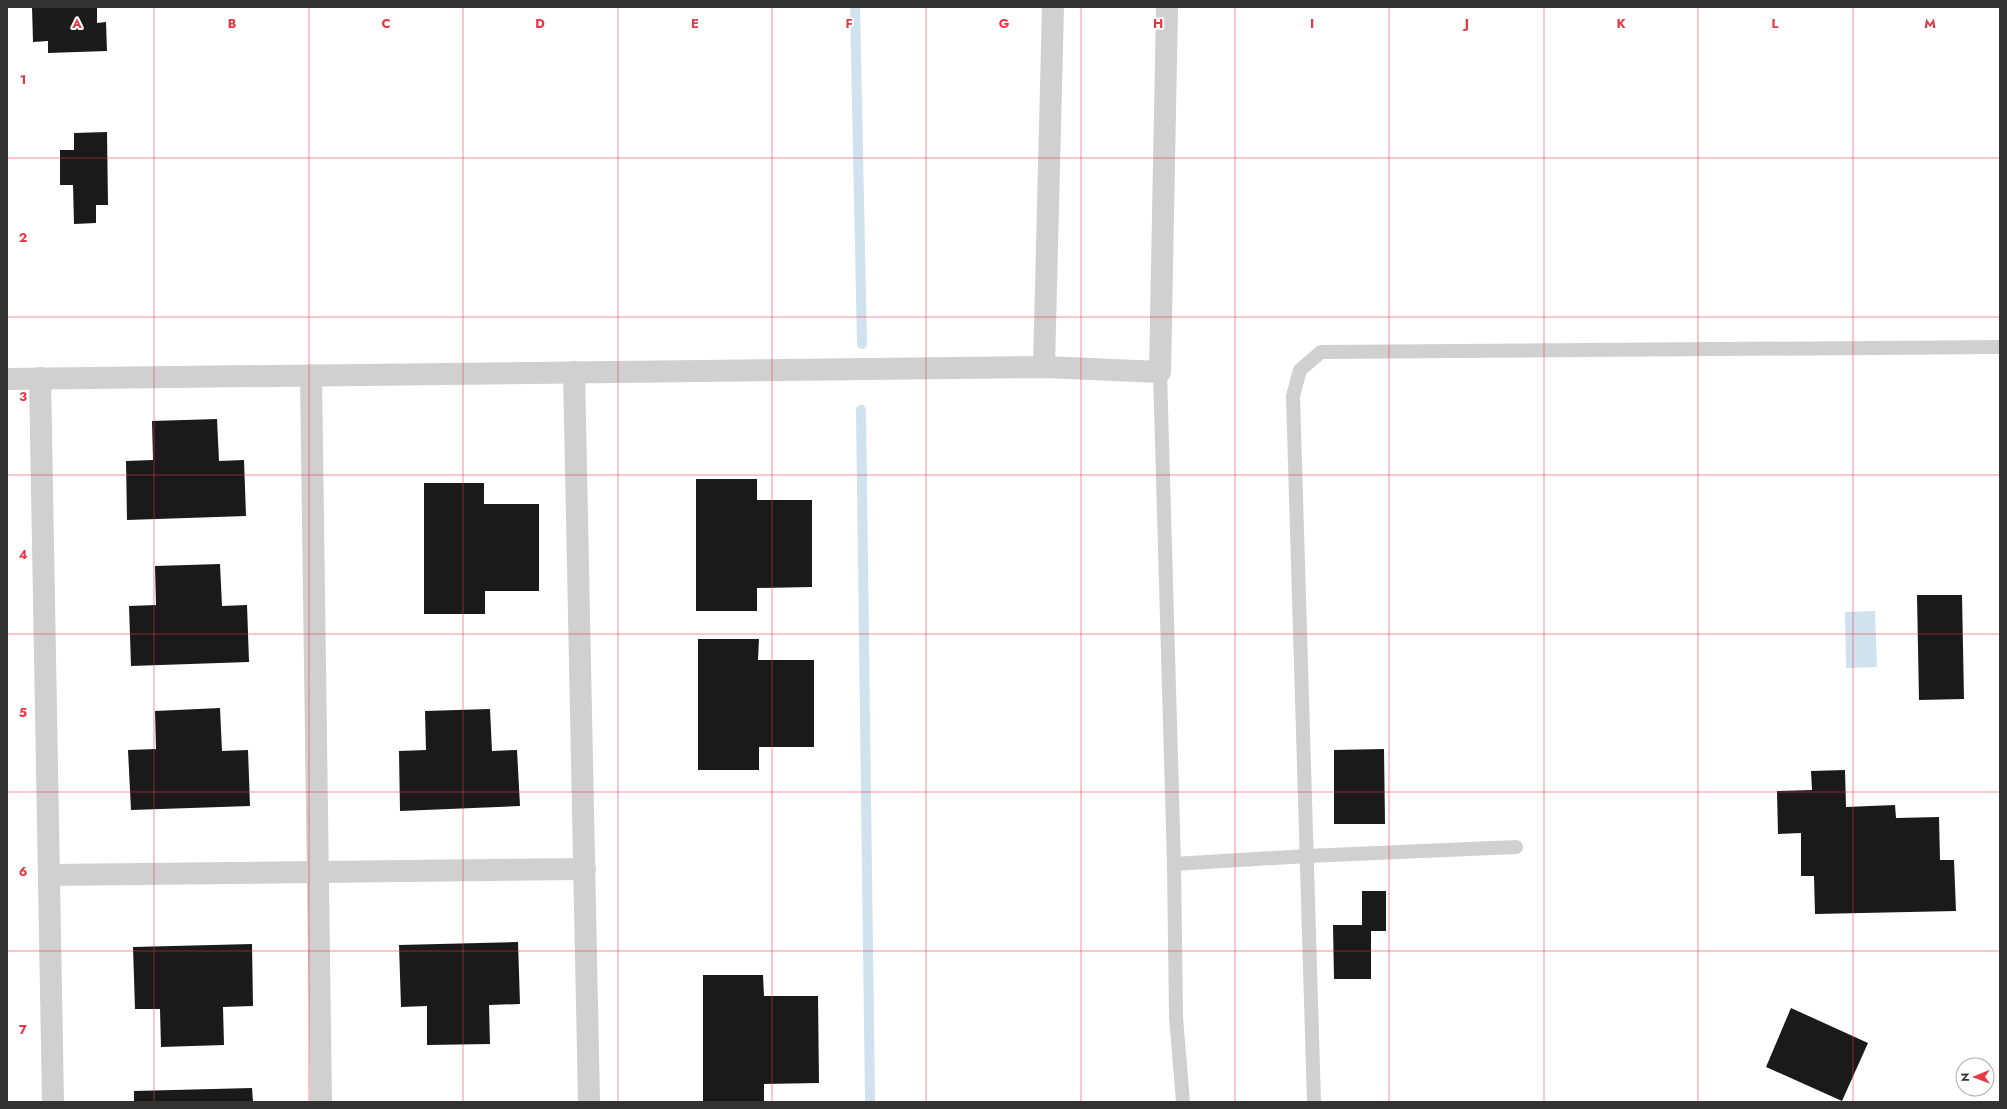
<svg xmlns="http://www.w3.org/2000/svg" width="2007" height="1109" font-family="Jost,sans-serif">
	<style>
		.water { fill: #cfe2ee }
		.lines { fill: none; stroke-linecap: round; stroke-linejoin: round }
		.stream { stroke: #cfe2ee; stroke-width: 10 }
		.building { fill: #1a1a1a }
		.lane { stroke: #d0d0d0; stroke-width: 14 }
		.street { stroke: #d0d0d0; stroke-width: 22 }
		.grid { fill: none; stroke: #e63946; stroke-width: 1; stroke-opacity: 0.55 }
		.grid-label { font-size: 13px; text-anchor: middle; font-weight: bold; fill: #e63946; stroke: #fff; stroke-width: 4; stroke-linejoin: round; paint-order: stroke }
	</style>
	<rect width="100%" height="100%" fill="#fff"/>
	<!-- water -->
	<path class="water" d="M 1875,611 L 1877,667 L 1846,668 L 1845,612 Z"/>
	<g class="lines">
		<!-- stream -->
		<g class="stream">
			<path d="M 855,7 L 862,344"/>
			<path d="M 861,410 L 870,1102"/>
		</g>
	</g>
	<!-- building -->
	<g class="building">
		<path d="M 32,7 L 97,7 L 97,23 L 106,22 L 107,51 L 48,53 L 48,41 L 33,42 Z"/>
		<path d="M 107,132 L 108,205 L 96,205 L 96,223 L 74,224 L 73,185 L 60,185 L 60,150 L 74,150 L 74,133 Z"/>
		<path d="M 217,419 L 219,461 L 244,460 L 246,516 L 127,520 L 126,461 L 153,460 L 152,421 Z"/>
		<path d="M 696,479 L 757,479 L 757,500 L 812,500 L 812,587 L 757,588 L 757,611 L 696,611 Z"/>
		<path d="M 424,483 L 484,483 L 484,504 L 539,504 L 539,591 L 485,591 L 485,614 L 424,614 Z"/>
		<path d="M 220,564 L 222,606 L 247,605 L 249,662 L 131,666 L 129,606 L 156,605 L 155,566 Z"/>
		<path d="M 1917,595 L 1962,595 L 1964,699 L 1919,700 Z"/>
		<path d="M 698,639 L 759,639 L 758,660 L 814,660 L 814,747 L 759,747 L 759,770 L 698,770 Z"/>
		<path d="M 220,708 L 222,751 L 248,750 L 250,806 L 131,810 L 128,750 L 156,749 L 155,711 Z"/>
		<path d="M 490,709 L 492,751 L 517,750 L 520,806 L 400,811 L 399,751 L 426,750 L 425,711 Z"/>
		<path d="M 1384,749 L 1385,824 L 1334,824 L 1334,750 Z"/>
		<path d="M 1845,770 L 1846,807 L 1895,805 L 1896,818 L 1939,817 L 1940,860 L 1954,860 L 1956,911 L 1815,914 L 1814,876 L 1801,876 L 1801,833 L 1778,834 L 1777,791 L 1812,790 L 1811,771 Z"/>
		<path d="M 1362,891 L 1386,891 L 1386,931 L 1371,931 L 1371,979 L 1334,979 L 1333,925 L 1362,925 Z"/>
		<path d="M 518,942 L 520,1004 L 489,1005 L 490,1044 L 427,1045 L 427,1006 L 401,1007 L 399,945 Z"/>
		<path d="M 252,944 L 253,1006 L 223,1007 L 224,1045 L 161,1047 L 160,1009 L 135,1009 L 133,947 Z"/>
		<path d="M 703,975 L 763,975 L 764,996 L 818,996 L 819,1083 L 764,1084 L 764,1102 L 703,1102 Z"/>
		<path d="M 1791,1008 L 1868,1043 L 1842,1101 L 1766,1067 Z"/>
		<path d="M 252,1088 L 253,1102 L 134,1102 L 134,1091 Z"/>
	</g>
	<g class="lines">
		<!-- lane -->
		<g class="lane">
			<path d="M 1160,372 L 1174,864 L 1176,1017 L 1183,1102"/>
			<path d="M 1174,864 L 1307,856 L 1516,847"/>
			<path d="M 1314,1102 L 1293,396 L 1300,370 L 1321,352 L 2000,347"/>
		</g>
		<!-- street -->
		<g class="street">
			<path d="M 1044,367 L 1053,7"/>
			<path d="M 574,372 L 589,1102"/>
			<path d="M 311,375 L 321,1102"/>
			<path d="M 40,378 L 53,1102"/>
			<path d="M 7,379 L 1044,367 L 1160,372 L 1167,7"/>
			<path d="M 49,875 L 585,869"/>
		</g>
	</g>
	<!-- grid -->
	<path class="grid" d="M 154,7 L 154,1102M 309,7 L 309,1102M 463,7 L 463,1102M 618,7 L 618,1102M 772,7 L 772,1102M 926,7 L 926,1102M 1081,7 L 1081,1102M 1235,7 L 1235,1102M 1389,7 L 1389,1102M 1544,7 L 1544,1102M 1698,7 L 1698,1102M 1853,7 L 1853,1102M 7,158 L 2000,158M 7,317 L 2000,317M 7,475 L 2000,475M 7,634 L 2000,634M 7,792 L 2000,792M 7,951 L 2000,951"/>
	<g class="grid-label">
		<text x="77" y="28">A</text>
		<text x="232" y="28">B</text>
		<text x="386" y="28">C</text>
		<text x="540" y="28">D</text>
		<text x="695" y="28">E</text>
		<text x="849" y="28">F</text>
		<text x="1004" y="28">G</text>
		<text x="1158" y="28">H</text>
		<text x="1312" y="28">I</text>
		<text x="1467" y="28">J</text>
		<text x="1621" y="28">K</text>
		<text x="1775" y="28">L</text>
		<text x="1930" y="28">M</text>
		<text x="23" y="84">1</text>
		<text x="23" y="242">2</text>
		<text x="23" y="401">3</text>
		<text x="23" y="559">4</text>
		<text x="23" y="717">5</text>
		<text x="23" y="876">6</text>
		<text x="23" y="1034">7</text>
	</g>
	<!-- border -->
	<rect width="2007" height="1109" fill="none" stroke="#333333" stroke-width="16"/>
	<!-- north arrow -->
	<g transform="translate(1975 1077) rotate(269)"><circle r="19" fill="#ffffff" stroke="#adadad"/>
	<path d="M0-3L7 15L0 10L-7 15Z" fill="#e63946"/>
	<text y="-6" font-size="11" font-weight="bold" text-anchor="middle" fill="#333333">N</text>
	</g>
</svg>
